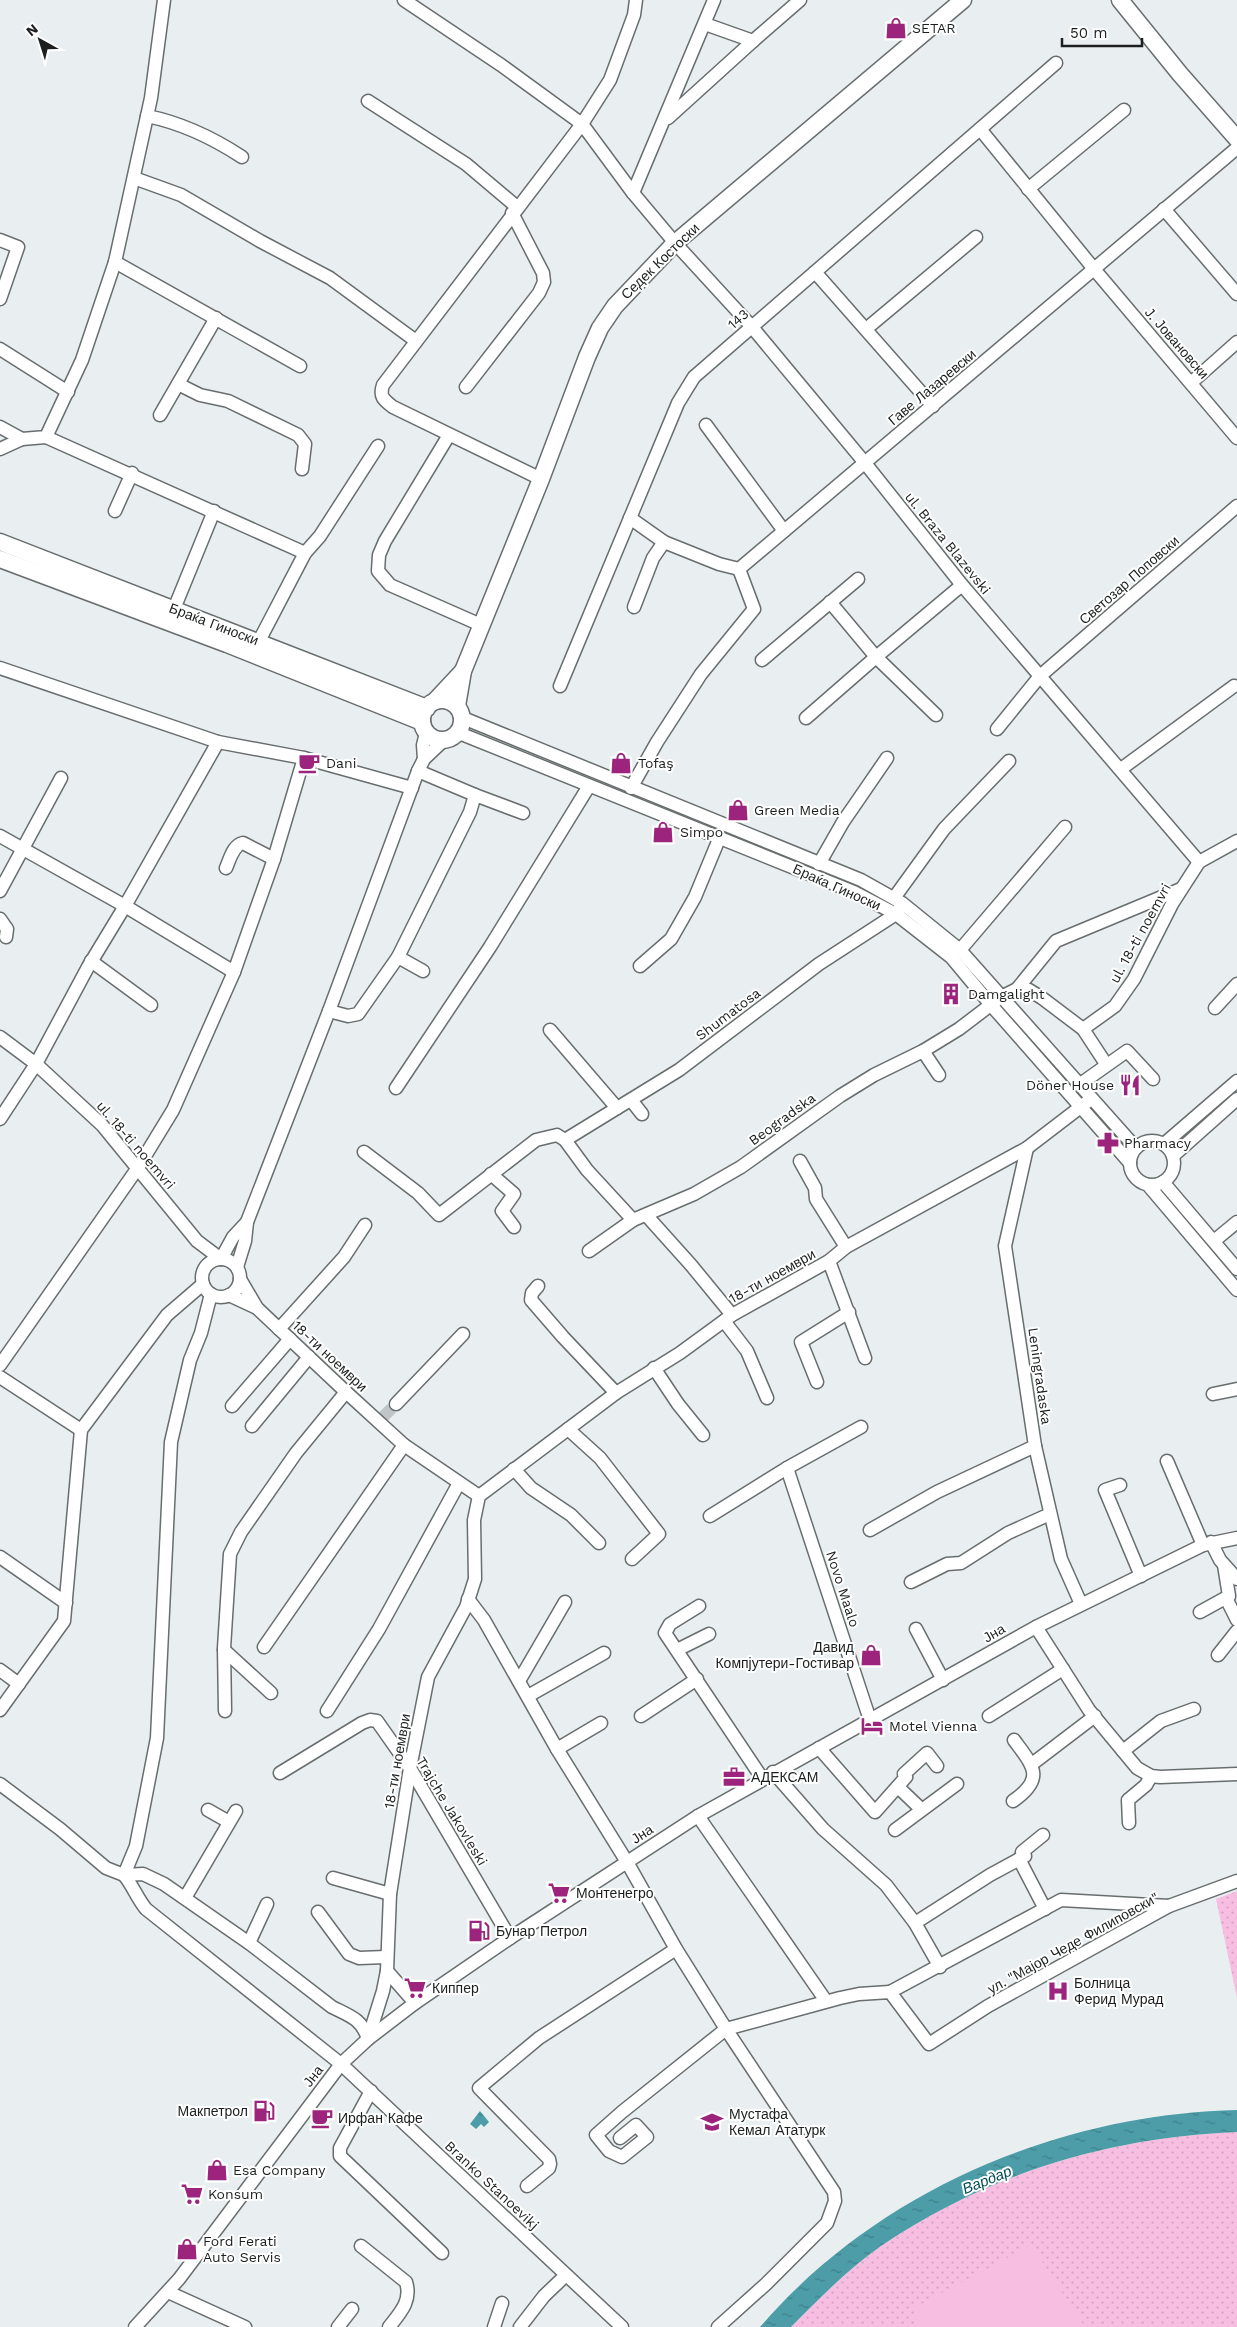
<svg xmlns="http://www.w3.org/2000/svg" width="1237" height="2327" font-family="'Work Sans',sans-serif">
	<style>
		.grass { fill: url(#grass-dots) }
		.pitch { fill: #f7bee2 }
		.water { fill: url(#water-ripples) }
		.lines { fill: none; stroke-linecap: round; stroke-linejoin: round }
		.minor-tunnel { stroke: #c0c5c6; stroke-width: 12; stroke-dasharray: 12 6; stroke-linecap: butt }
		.minor-casing { stroke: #686d6e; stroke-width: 15 }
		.major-casing { stroke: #686d6e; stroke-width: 19 }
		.minor { stroke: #fff; stroke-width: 12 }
		.major { stroke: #fff; stroke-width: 16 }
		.labels { text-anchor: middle; stroke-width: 4; stroke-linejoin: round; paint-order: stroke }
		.poi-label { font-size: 14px; fill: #1d1f1f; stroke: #fff; text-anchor: start }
		.street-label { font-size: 14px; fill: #1d1f1f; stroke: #fff }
		.water-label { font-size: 15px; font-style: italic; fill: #004c54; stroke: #fff }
	</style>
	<defs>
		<pattern id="grass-dots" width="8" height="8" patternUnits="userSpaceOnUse" patternTransform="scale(1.25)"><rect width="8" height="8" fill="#f7bee2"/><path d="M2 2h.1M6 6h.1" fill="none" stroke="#d3a3c1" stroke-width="1.8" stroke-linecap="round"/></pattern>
		<pattern id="water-ripples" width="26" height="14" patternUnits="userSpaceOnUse" patternTransform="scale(1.25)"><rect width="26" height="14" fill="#4c9da8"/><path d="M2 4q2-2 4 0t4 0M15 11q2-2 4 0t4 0" fill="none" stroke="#3f7f88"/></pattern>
	</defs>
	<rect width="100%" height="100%" fill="#e9eff0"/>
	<!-- grass -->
	<g class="grass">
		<path d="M 1237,1891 L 1237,1998 L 1216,1899 Z"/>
		<path d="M 1237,2132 L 1237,2327 L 791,2327 C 820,2298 848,2269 881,2246 C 987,2174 1109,2137 1237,2132 Z"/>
	</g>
	<!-- pitch -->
	<path class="pitch" d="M 1031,2245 L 1085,2327 L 914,2327 L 914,2308 Z"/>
	<!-- water -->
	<g class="water">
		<path d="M 1237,2110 L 1237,2132 C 1109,2137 987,2174 881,2246 C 848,2269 820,2298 791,2327 L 760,2327 C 877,2191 1059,2114 1237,2110 Z"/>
		<path d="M 480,2111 L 489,2122 L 484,2127 L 481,2124 L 476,2129 L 470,2124 Z"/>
	</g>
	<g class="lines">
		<!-- minor-tunnel -->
		<path class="minor-tunnel" d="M 383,1417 L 396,1404"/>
		<!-- minor casing -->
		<g class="minor-casing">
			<g id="minor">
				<path d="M 404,0 L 501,65 L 582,124 L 633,193 L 675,243 L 752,327 L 865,463 L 962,585 L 1199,862"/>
				<path d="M 705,24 L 753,41 L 800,0"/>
				<path d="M 368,101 L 466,164 L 517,207"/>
				<path d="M 147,116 C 182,123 213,138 242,157"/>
				<path d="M 668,118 L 753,41"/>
				<path d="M 980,129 L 1094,269 L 1237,438"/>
				<path d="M 134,178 L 181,195 L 260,241 L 330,278 L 416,341"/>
				<path d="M 1028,189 L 1124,110"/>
				<path d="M 633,193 L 714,0"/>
				<path d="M 1164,209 L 1237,294"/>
				<path d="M 0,240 L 18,247 L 0,299"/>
				<path d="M 115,262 L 300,366"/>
				<path d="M 815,272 L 933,406"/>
				<path d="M 866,329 L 976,237"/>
				<path d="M 0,349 L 68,392"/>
				<path d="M 1192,382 L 1237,342"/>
				<path d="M 178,384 L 200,395 L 228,401 L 298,435 L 305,444 L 302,469"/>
				<path d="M 466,387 L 539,293 L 544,282 L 543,273 L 512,213"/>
				<path d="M 160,415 L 216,318"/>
				<path d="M 706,425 L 784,531"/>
				<path d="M 0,427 L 22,439"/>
				<path d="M 449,435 L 385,541 L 379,555 L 378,571 L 390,585 L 481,625"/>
				<path d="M 46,437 L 305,553"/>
				<path d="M 0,449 L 22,439 L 46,437 L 82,360 L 115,262 L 151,98 L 164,0"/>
				<path d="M 541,479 L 393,407 C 384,400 379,397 383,385 L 582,124 L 610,80 L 634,15 L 636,0"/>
				<path d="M 115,511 L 132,473"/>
				<path d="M 630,518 L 664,542 L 719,564 L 739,569 L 1237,148"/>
				<path d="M 634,607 L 653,558 L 664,542"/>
				<path d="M 174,609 L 214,511"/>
				<path d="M 259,641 L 305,553 L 320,536 L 378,446"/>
				<path d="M 762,660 L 858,579"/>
				<path d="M 0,668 L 218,742 L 304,758 L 412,788"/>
				<path d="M 560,686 L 678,403 L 694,377 L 1056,63"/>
				<path d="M 936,715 L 876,657 L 962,585"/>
				<path d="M 463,718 L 861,880 L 902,903 L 960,950 L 1136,1148"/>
				<path d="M 806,718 L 876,657 L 830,602"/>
				<path d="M 997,729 L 1040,676 L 1237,506"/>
				<path d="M 459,733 L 854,892 L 896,914 L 951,957 L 991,1005 L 1130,1163"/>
				<path d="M 424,759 L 423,745 L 426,733"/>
				<path d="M 1121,769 L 1234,686"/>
				<path d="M 418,771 L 475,795"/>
				<path d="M 631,788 L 657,742 L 701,674 L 754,609 L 739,569"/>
				<path d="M 0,836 L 125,906 L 234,972"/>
				<path d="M 819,864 L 843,822 L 887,758"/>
				<path d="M 226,868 C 230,859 233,845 243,843 L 274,859"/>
				<path d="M 0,891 L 61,778"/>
				<path d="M 894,898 L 944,829 L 1009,761"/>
				<path d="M 0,919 L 7,929 L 6,937"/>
				<path d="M 960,950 L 1065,827"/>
				<path d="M 398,957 L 423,971"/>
				<path d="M 91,961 L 151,1005"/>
				<path d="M 640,966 L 671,939 L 695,897 L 719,839"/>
				<path d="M 1017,989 L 1056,941 L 1181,889"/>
				<path d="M 1215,1008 L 1237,984"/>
				<path d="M 329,1011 L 348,1016 L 358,1014 L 398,957 L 470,812 L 475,795 L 523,813"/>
				<path d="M 1083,1029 L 1106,1064"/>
				<path d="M 550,1030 L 617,1108"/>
				<path d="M 0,1037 L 36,1064 L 102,1125 L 197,1241 L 221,1259 L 233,1237 L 247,1222"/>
				<path d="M 923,1051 L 939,1075"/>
				<path d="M 1079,1085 L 1127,1051 L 1153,1079"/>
				<path d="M 396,1088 L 490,947 L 589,786"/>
				<path d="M 631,1100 L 642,1114"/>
				<path d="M 0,1119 L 36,1064 L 88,967 L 125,906 L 218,742"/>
				<path d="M 565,1140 L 679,1070 L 819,964 L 896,914 L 899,909"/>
				<circle cx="1152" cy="1163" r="22"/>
				<path d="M 1164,1144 L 1237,1081"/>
				<path d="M 1027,1148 L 1005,1246 L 1035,1446 L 1061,1559 L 1081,1604"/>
				<path d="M 364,1152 L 418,1193 L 439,1215 L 536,1140 L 557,1135 L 565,1140 L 587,1170 L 633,1220"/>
				<path d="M 1173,1156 L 1237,1099"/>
				<path d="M 800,1161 L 815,1188 L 816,1199 L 846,1247"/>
				<path d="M 491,1174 L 514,1194 L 502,1211 L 514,1227"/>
				<path d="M 1163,1182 L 1237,1269"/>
				<path d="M 1148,1185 L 1237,1290"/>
				<path d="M 647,1216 L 691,1265 L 732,1315"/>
				<path d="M 1214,1241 L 1237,1222"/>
				<path d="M 589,1251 L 633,1220 L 694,1194 L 741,1167 L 840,1096 L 874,1075 L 923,1051 L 959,1029 L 1001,997 L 1017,989 L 1029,990 L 1042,998 L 1083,1029 L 1115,1006 L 1134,979 L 1172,904 L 1199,862 L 1237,841"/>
				<circle cx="221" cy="1278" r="19"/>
				<path d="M 829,1261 L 865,1358"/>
				<path d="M 237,1267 L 245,1241 L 247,1222 L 329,1011 L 418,771 L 424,759 L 443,741"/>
				<path d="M 240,1279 L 257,1308 L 346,1392 L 404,1445 L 479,1496"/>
				<path d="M 538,1286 L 532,1293 L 531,1300 L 563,1337 L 616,1393"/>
				<path d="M 211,1294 L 201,1333 L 190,1360 L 171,1442 L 157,1738 L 136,1846 L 124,1875 C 133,1886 137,1898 146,1909 L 341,2064 L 622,2327"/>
				<path d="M 229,1295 L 257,1308"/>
				<path d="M 724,1321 L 747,1351 L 767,1398"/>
				<path d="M 279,1329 L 344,1257 L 365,1225"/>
				<path d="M 0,1365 L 137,1169 L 173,1110 L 234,972 L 274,859 L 304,758"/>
				<path d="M 654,1368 L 678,1404 L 703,1435"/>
				<path d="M 0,1377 L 81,1430"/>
				<path d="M 817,1382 L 801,1342 L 849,1312"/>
				<path d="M 1213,1394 L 1237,1389"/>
				<path d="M 396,1404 L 463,1334"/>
				<path d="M 232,1406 L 290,1339"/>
				<path d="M 252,1426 L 309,1357"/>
				<path d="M 568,1429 L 600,1458 L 659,1534 L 632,1559"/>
				<path d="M 1167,1461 L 1203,1545"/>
				<path d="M 787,1468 L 870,1720"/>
				<path d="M 514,1469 L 531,1488 L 571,1515 L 599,1543"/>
				<path d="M 1120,1485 L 1105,1490 L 1141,1576"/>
				<path d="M 710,1516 L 787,1468 L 861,1427"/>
				<path d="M 870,1530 L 937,1492 L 1035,1446"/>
				<path d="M 1211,1542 L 1220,1560 L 1237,1579"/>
				<path d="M 0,1557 L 66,1603"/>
				<path d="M 911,1582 L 947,1564 L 961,1563 L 1008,1533 L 1050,1514"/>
				<path d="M 1226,1598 L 1237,1620"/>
				<path d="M 468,1599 L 484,1620 L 557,1749 L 627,1862 L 676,1949 L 726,2029 L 840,1998 L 859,1994 L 890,1992 L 929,2044 L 988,2006 L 1169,1906 L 1237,1881"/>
				<path d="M 699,1606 L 670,1624 L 665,1633 L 762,1778"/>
				<path d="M 1200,1612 L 1229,1596 L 1224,1565"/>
				<path d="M 1036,1627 L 1089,1710 L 1137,1768 L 1151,1776 L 1160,1777 L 1237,1774"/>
				<path d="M 916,1629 L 943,1680"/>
				<path d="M 264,1647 L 404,1445"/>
				<path d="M 224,1650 L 271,1693"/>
				<path d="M 677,1650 L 709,1634"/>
				<path d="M 1218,1655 L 1237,1631"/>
				<path d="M 0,1670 L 19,1684"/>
				<path d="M 519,1681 L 565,1602"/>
				<path d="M 528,1696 L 604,1653"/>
				<path d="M 0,1710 L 64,1621 L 81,1430 L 167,1315 L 203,1284"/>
				<path d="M 225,1711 L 224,1648 L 230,1554 L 241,1532 L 296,1453 L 346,1392"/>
				<path d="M 327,1711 L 379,1629 L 459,1483"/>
				<path d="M 641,1716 L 697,1679"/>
				<path d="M 989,1716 L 1063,1669"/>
				<path d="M 819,1748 L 875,1812 L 906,1777 L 904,1774 L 927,1753 L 937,1766"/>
				<path d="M 557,1749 L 601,1723"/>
				<path d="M 1123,1751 L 1161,1721 L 1194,1709"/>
				<path d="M 1032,1764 L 1095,1716"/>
				<path d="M 773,1772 L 823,1829 L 886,1885 L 915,1923 L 940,1967"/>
				<path d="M 280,1773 L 362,1723 L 370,1720 L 377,1721 L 410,1768 L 510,1938"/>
				<path d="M 0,1784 L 60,1829 L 106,1868 L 124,1875 L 143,1874 L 164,1884 L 249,1943 L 332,2007 C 350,2016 362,2019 368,2039"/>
				<path d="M 898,1787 L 921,1809"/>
				<path d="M 1013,1801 C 1046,1778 1033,1766 1014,1740"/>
				<path d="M 208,1810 L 229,1822"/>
				<path d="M 698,1816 L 826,2001"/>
				<path d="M 1129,1823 L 1128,1800 L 1146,1785 L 1151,1776"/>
				<path d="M 895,1830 L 957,1784"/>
				<path d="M 1019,1859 L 1045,1909"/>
				<path d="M 333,1878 L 390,1894"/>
				<path d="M 185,1898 L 236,1811"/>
				<path d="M 318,1912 L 349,1954 L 359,1958 L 386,1957"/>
				<path d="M 915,1923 L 990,1875 L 1025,1856 L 1022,1852 L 1043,1835"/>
				<path d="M 249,1943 L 267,1904"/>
				<path d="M 387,1971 L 415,2003"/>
				<path d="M 890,1992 L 1061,1900 L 1169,1906"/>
				<path d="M 368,2039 L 383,1991 L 387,1971 L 390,1894 L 410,1768 L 428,1677 L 466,1607 L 475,1579 L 474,1520 L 479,1496 L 616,1393 L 680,1353 L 732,1315 L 829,1261 L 846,1247 L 1027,1148 L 1091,1099"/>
				<path d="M 371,2091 L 340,2148 L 340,2156 L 442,2253"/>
				<path d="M 620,2138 L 636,2125 L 647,2137 L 622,2157 L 609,2151 L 596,2135 L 622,2112 L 726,2029 L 834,2192 L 835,2201 L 827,2223 L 766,2284 L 718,2327"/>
				<path d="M 527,2186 L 549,2168 L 550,2164 L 549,2159 L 479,2088 L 539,2038 L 676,1949"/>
				<path d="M 361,2246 L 406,2282 C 412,2301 400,2313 389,2327"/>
				<path d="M 168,2292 L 245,2327"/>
				<path d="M 135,2327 L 179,2279 L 341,2064 L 368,2039 L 415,2003 L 510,1938 L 698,1816 L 1036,1627 L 1203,1545 L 1237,1538"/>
				<path d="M 338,2327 L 352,2309"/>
				<path d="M 494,2327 L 502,2303"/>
				<path d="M 520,2327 L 544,2296 L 566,2275"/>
			</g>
		</g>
		<!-- major casing -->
		<g class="major-casing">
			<g id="major">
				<path d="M 1120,0 L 1180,74 L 1237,139"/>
				<path d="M 0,542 L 427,708"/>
				<path d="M 0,559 L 227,644 L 422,722"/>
				<circle cx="442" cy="720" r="20"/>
				<path d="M 435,701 L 463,671"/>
				<path d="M 457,706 L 463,671 L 541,479 L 587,357 L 600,328 L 615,306 L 675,243 L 963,0"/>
			</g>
		</g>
		<!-- minor -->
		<use href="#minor" class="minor"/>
		<!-- major -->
		<use href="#major" class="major"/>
	</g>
	<!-- icons -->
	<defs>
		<g id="shop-bare" transform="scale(1.725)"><path d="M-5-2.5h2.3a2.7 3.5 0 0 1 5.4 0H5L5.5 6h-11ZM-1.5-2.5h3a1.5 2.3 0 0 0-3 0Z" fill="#9c247d" stroke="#fff" stroke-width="2.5" paint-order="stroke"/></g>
		<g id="cafe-bare" transform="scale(1.725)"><path d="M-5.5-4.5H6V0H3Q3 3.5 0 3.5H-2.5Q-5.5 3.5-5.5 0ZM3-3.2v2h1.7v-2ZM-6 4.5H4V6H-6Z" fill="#9c247d" stroke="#fff" stroke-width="2.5" paint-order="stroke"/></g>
		<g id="building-bare" transform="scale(1.725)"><path d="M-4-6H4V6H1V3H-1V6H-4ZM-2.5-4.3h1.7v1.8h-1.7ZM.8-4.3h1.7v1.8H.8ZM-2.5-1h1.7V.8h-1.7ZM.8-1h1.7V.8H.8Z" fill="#9c247d" stroke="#fff" stroke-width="2.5" paint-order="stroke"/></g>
		<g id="restaurant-bare" transform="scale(1.725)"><path d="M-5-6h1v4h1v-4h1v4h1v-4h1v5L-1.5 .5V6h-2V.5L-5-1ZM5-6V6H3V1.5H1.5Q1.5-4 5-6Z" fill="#9c247d" stroke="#fff" stroke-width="2.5" paint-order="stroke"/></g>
		<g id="pharmacy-bare" transform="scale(1.725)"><path d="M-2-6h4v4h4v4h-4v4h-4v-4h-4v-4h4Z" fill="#9c247d" stroke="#fff" stroke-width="2.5" paint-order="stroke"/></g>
		<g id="hotel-bare" transform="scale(1.725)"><path d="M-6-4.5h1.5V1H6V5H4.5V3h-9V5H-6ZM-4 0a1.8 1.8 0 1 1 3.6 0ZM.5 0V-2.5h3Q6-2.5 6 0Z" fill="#9c247d" stroke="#fff" stroke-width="2.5" paint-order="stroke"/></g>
		<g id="office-bare" transform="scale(1.725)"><path d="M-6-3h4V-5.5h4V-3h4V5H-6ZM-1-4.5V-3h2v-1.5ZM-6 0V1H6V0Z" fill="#9c247d" stroke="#fff" stroke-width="2.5" paint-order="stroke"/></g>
		<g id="supermarket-bare" transform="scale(1.725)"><path d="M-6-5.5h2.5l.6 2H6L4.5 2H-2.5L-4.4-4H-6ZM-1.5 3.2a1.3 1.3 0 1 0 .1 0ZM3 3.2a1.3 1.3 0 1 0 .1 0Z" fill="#9c247d" stroke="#fff" stroke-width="2.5" paint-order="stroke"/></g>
		<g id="fuel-bare" transform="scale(1.725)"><path d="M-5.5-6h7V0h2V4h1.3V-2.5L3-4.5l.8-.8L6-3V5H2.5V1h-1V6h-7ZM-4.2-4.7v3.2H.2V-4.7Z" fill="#9c247d" stroke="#fff" stroke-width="2.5" paint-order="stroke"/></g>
		<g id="hospital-bare" transform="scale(1.725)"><path d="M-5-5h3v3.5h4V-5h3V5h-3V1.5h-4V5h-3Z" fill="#9c247d" stroke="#fff" stroke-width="2.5" paint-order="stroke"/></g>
		<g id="school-bare" transform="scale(1.725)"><path d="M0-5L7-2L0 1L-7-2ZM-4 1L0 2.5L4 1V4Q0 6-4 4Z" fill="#9c247d" stroke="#fff" stroke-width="2.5" paint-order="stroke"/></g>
	</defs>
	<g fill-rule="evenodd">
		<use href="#shop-bare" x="896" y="28"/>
		<use href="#cafe-bare" x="309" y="763"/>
		<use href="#shop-bare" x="621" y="763"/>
		<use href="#shop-bare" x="738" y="810"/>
		<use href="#shop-bare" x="663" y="832"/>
		<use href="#building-bare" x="951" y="994"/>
		<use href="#restaurant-bare" x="1130" y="1085"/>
		<use href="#pharmacy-bare" x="1108" y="1143"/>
		<use href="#shop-bare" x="871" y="1655"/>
		<use href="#hotel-bare" x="872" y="1726"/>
		<use href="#office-bare" x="734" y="1777"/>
		<use href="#supermarket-bare" x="559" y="1893"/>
		<use href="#fuel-bare" x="479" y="1931"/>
		<use href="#supermarket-bare" x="415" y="1988"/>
		<use href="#hospital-bare" x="1058" y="1991"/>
		<use href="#fuel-bare" x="264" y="2111"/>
		<use href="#cafe-bare" x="322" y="2118"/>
		<use href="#school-bare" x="712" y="2122"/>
		<use href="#shop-bare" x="217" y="2170"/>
		<use href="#supermarket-bare" x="192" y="2194"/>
		<use href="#shop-bare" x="187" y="2249"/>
	</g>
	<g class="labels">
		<!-- poi labels -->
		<g class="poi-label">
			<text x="912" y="33">SETAR</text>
			<text x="326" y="768">Dani</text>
			<text x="638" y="768">Tofaş</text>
			<text x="754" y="815">Green Media</text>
			<text x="680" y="837">Simpo</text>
			<text x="968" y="999">Damgalight</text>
			<text x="1114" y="1090" text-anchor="end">Döner House</text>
			<text x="1124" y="1148">Pharmacy</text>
			<text x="854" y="1652" text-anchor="end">Давид<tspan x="854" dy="16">Компјутери-Гостивар</tspan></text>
			<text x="889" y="1731">Motel Vienna</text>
			<text x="751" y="1782">АДЕКСАМ</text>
			<text x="576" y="1898">Монтенегро</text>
			<text x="496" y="1936">Бунар Петрол</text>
			<text x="1074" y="1988">Болница<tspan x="1074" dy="16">Ферид Мурад</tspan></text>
			<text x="432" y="1993">Киппер</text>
			<text x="248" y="2116" text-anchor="end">Макпетрол</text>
			<text x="729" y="2119">Мустафа<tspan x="729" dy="16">Кемал Ататурк</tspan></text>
			<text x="338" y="2123">Ирфан Кафе</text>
			<text x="233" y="2175">Esa Company</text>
			<text x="208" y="2199">Konsum</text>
			<text x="203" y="2246">Ford Ferati<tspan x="203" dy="16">Auto Servis</tspan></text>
		</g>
		<!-- street labels -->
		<g class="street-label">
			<text transform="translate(660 261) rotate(-44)" y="5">Седек Костоски</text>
			<text transform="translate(738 319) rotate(-41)" y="5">143</text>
			<text transform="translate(1177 343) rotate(49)" y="5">Ј. Јовановски</text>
			<text transform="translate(932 387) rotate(-40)" y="5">Гаве Лазаревски</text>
			<text transform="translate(948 543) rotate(51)" y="5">ul. Braza Blazevski</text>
			<text transform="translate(1129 580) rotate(-41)" y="5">Светозар Поповски</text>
			<text transform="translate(214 624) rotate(21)" y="5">Браќа Гиноски</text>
			<text transform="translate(837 887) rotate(24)" y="5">Браќа Гиноски</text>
			<text transform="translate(1140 933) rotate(-61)" y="5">ul. 18-ti noemvri</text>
			<text transform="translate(728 1014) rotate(-37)" y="5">Shumatosa</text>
			<text transform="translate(782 1119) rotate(-36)" y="5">Beogradska</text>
			<text transform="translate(136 1145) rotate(49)" y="5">ul. 18-ti noemvri</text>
			<text transform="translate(772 1276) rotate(-29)" y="5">18-ти ноември</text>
			<text transform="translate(330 1356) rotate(43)" y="5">18-ти ноември</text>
			<text transform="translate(1040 1376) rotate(82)" y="5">Leningradaska</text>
			<text transform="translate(843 1589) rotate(72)" y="5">Novo Maalo</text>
			<text transform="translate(994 1633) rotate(-30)" y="5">Јна</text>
			<text transform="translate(397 1761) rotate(-80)" y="5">18-ти ноември</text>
			<text transform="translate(452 1811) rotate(59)" y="5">Trajche Jakovleski</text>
			<text transform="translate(642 1834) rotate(-33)" y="5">Јна</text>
			<text transform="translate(1073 1943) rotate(-29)" y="5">ул. "Мајор Чеде Филиповски"</text>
			<text transform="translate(313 2076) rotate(-52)" y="5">Јна</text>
			<text transform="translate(492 2185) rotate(43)" y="5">Branko Stanoevikj</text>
		</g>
		<!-- water labels -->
		<g class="water-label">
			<text transform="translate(987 2180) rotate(-22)" y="5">Вардар</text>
		</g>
	</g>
	<!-- north arrow -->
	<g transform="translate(40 40) rotate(321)" stroke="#ffffff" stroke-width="4" paint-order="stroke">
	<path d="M0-4L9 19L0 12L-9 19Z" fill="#1d1f1f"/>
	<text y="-8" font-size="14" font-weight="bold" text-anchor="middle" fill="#1d1f1f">N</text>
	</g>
	<!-- scale -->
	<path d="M1062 38v8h80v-8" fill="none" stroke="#1d1f1f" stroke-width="2.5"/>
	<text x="1070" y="38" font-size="15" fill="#1d1f1f" stroke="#ffffff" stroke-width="4" paint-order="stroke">50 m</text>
</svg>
